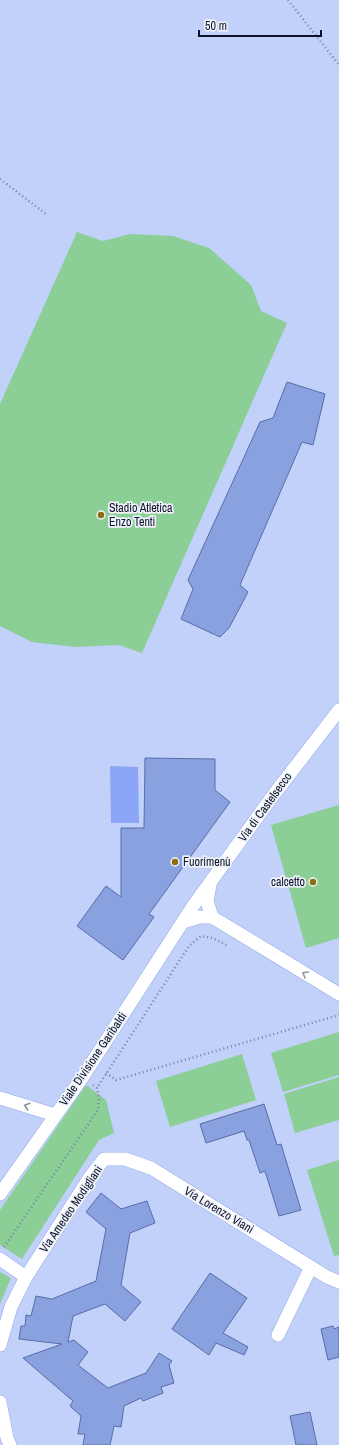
<svg xmlns="http://www.w3.org/2000/svg" width="339" height="1445" font-family="'Archivo Narrow',sans-serif">
	<style>
		.green { fill: #8bce96 }
		.water { fill: #8ba6f6 }
		.building { fill: #8aa1e0; stroke: #586ca8 }
		.lines { fill: none; stroke-linecap: round; stroke-linejoin: round }
		.street-casing { stroke: #92a8e8; stroke-width: 14 }
		.path { stroke: #7782a4; stroke-width: 2.5; stroke-dasharray: 1 3; stroke-linecap: butt }
		.street { stroke: #fff; stroke-width: 13 }
		.oneway { stroke: #9295a0 }
		.poi-dot { fill: #8c6e10; stroke: #f0f3fa; stroke-width: 1.5 }
		.labels { text-anchor: middle; stroke-width: 3.5; stroke-linejoin: round; paint-order: stroke }
		.poi-label { font-size: 12px; fill: #0c132b; stroke: #f0f3fa; text-anchor: start }
		.street-label { font-size: 12px; fill: #0c132b; stroke: #f0f3fa }
	</style>
	<rect width="100%" height="100%" fill="#c2d1f9"/>
	<!-- green -->
	<g class="green">
		<path d="M 77,232 L 103,241 L 130,234 L 173,236 L 209,248 L 251,285 L 261,311 L 287,323 L 142,653 L 119,645 L 75,647 L 32,642 L 0,626 L 0,404 Z"/>
		<path d="M 339,805 L 339,938 L 306,948 L 271,825 Z"/>
		<path d="M 339,1032 L 339,1075 L 283,1092 L 271,1053 Z"/>
		<path d="M 242,1054 L 256,1100 L 170,1127 L 156,1081 Z"/>
		<path d="M 339,1077 L 339,1120 L 295,1133 L 284,1094 Z"/>
		<path d="M 86,1085 L 106,1100 L 114,1133 L 99,1140 L 22,1259 L 0,1245 L 0,1210 Z"/>
		<path d="M 339,1160 L 339,1255 L 334,1256 L 307,1170 Z"/>
		<path d="M 0,1272 L 11,1278 L 0,1304 Z"/>
	</g>
	<!-- water -->
	<path class="water" d="M 110,766 L 138,767 L 139,823 L 111,823 Z"/>
	<!-- building -->
	<g class="building">
		<path d="M 287,382 L 325,394 L 313,445 L 302,442 L 240,585 L 248,592 L 229,628 L 220,637 L 181,619 L 193,589 L 188,580 L 260,422 L 273,418 Z"/>
		<path d="M 145,758 L 215,759 L 215,790 L 230,802 L 149,914 L 154,917 L 123,960 L 77,926 L 106,886 L 121,897 L 121,828 L 144,828 Z"/>
		<path d="M 264,1104 L 277,1145 L 281,1144 L 301,1210 L 279,1216 L 265,1171 L 260,1173 L 249,1140 L 247,1140 L 244,1131 L 206,1143 L 200,1124 Z"/>
		<path d="M 101,1193 L 121,1209 L 147,1201 L 155,1223 L 130,1233 L 121,1285 L 141,1302 L 125,1321 L 105,1304 L 73,1316 L 68,1342 L 74,1340 L 88,1352 L 78,1365 L 108,1388 L 146,1373 L 159,1353 L 172,1361 L 169,1365 L 174,1383 L 161,1387 L 163,1393 L 143,1401 L 141,1398 L 124,1406 L 121,1427 L 114,1426 L 110,1445 L 83,1445 L 85,1434 L 78,1434 L 81,1416 L 70,1406 L 73,1401 L 23,1358 L 62,1344 L 19,1339 L 21,1326 L 25,1326 L 26,1315 L 31,1316 L 36,1296 L 52,1299 L 96,1281 L 106,1229 L 86,1212 Z"/>
		<path d="M 210,1273 L 247,1298 L 223,1333 L 248,1347 L 244,1355 L 216,1343 L 209,1355 L 172,1329 Z"/>
		<path d="M 333,1326 L 334,1329 L 339,1327 L 339,1357 L 328,1360 L 321,1329 Z"/>
		<path d="M 310,1412 L 317,1445 L 296,1445 L 290,1416 Z"/>
	</g>
	<g class="lines">
		<!-- street casing -->
		<g class="street-casing">
			<g id="street">
				<path d="M 210,885 L 207,901 L 212,917"/>
				<path d="M 183,922 L 200,917 L 212,917 L 339,994"/>
				<path d="M 0,1098 L 55,1115"/>
				<path d="M 0,1194 L 82,1078 L 193,906 L 272,797 L 339,710"/>
				<path d="M 0,1259 L 26,1277 L 11,1307 L 0,1345"/>
				<path d="M 26,1277 L 90,1177 L 104,1159 L 125,1159 L 151,1168 L 327,1277 L 339,1282"/>
				<path d="M 278,1335 L 311,1267"/>
				<path d="M 0,1402 L 7,1438 L 10,1445"/>
			</g>
		</g>
		<!-- path -->
		<g class="path">
			<path d="M 288,0 L 339,65"/>
			<path d="M 0,179 L 46,214"/>
			<path d="M 106,1073 L 116,1080 L 339,1015"/>
			<path d="M 93,1085 L 97,1088 L 189,946 L 201,936 L 213,938 L 228,946"/>
			<path d="M 4,1247 L 98,1110 L 99,1099 L 97,1088"/>
		</g>
		<!-- street -->
		<use href="#street" class="street"/>
	</g>
	<!-- one-way arrows -->
	<defs><path id="oneway-chevron" d="M-2-3.5L2.5 0L-2 3.5" fill="none" stroke-width="1.6" stroke-linecap="round" stroke-linejoin="round"/></defs>
	<g class="oneway">
		<use href="#oneway-chevron" transform="translate(305 974) rotate(-150)"/>
		<use href="#oneway-chevron" transform="translate(27 1106) rotate(-162)"/>
	</g>
	<!-- markers -->
	<g class="poi-dot">
		<circle cx="101" cy="515" r="4"/>
		<circle cx="175" cy="862" r="4"/>
		<circle cx="313" cy="882" r="4"/>
	</g>
	<g class="labels">
		<!-- poi labels -->
		<g class="poi-label">
			<text x="109" y="512">Stadio Atletica<tspan x="109" dy="14">Enzo Tenti</tspan></text>
			<text x="183" y="866">Fuorimenù</text>
			<text x="305" y="886" text-anchor="end">calcetto</text>
		</g>
		<!-- street labels -->
		<g class="street-label">
			<text transform="translate(265 807) rotate(-54)" y="4">Via di Castelsecco</text>
			<text transform="translate(93 1059) rotate(-56)" y="4">Viale Divisione Garibaldi</text>
			<text transform="translate(71 1209) rotate(-56)" y="4">Via Amedeo Modigliani</text>
			<text transform="translate(219 1210) rotate(31)" y="4">Via Lorenzo Viani</text>
		</g>
	</g>
	<!-- scale -->
	<path d="M199 30v6h122v-6" fill="none" stroke="#0c132b" stroke-width="2"/>
	<text x="205" y="30" font-size="12" fill="#0c132b" stroke="#f0f3fa" stroke-width="3" paint-order="stroke">50 m</text>
</svg>
